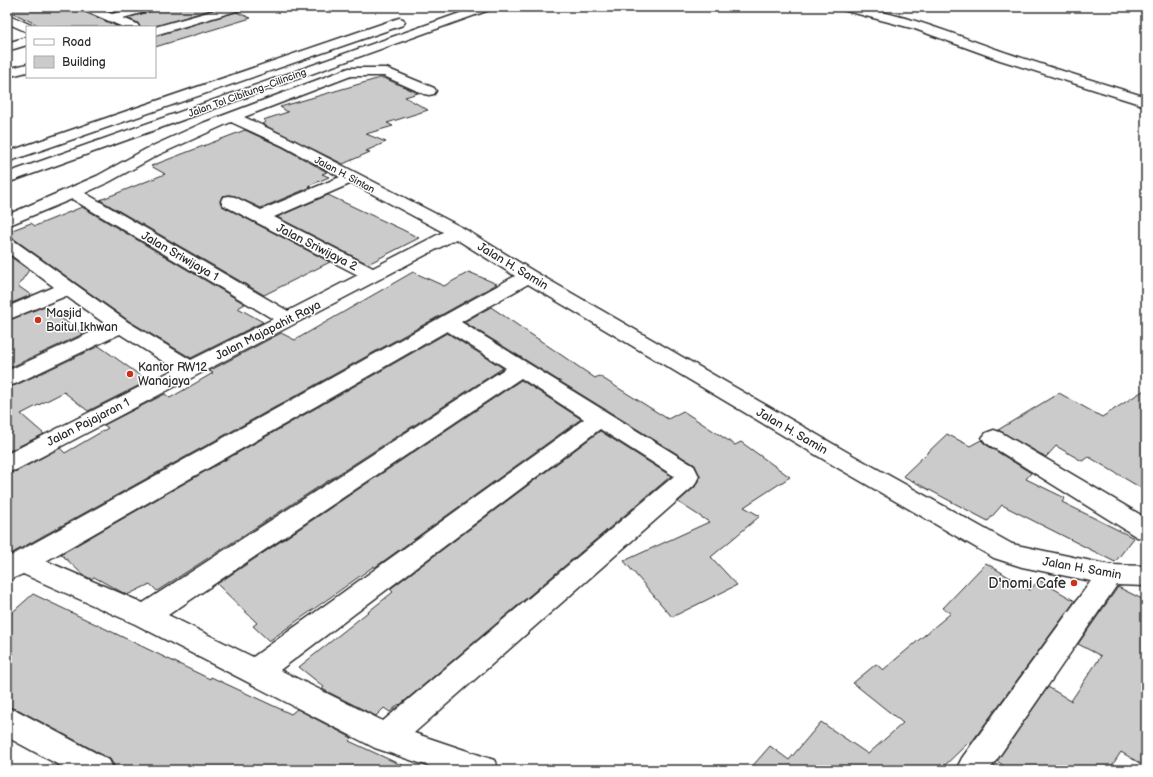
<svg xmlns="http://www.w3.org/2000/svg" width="1153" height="777" font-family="'Balsamiq Sans',sans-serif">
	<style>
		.building { fill: #cbcbcb; stroke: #2b2b2b }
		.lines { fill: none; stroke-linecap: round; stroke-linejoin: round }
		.minor-casing { stroke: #2b2b2b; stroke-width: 3 }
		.highway-casing { stroke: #2b2b2b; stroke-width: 3 }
		.minor { fill: #fff; fill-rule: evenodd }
		.highway { fill: #fff; fill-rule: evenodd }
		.poi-dot { fill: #c8321e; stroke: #fff; stroke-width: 1.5 }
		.labels { text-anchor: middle; stroke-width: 3; stroke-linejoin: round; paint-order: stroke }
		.far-street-label { font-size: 10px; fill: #2b2b2b; stroke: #fff }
		.street-label { font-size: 12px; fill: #2b2b2b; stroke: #fff }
		.poi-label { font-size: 12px; fill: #2b2b2b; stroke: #fff; text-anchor: start }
		.near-poi-label { font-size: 14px; fill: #2b2b2b; stroke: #fff; text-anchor: end }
	</style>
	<rect width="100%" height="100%" fill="#fff"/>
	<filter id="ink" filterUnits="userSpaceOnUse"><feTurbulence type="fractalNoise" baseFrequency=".025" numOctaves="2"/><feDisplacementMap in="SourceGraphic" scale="8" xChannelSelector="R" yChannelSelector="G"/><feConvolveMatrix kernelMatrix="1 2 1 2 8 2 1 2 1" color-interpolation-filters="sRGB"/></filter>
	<g filter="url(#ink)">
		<!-- building -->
		<g class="building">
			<path d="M 7,7 L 78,7 L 80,10 L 119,27 L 42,27 L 7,10 Z"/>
			<path d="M 99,7 L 132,7 L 112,12 Z"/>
			<path d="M 158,7 L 220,7 L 154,27 L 140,27 L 138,23 L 127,18 L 155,10 Z"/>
			<path d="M 236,12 L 251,18 L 155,47 L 155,36 Z"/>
			<path d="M 380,78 L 384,78 L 418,93 L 405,97 L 428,110 L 387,123 L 393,126 L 366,134 L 386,142 L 366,151 L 370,152 L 343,164 L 262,124 L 266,122 L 263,120 L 288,112 L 280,107 Z"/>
			<path d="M 245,130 L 282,147 L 327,172 L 322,174 L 329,177 L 308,186 L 311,187 L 261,208 L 235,196 L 229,195 L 222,196 L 220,202 L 222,206 L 330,262 L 264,295 L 100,200 L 165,174 L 151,166 Z"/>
			<path d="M 328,195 L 401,229 L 419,238 L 368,264 L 277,217 Z"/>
			<path d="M 82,207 L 245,304 L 238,308 L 263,322 L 191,358 L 129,321 L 14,239 L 7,238 L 7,232 L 31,223 L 35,226 Z"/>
			<path d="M 7,254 L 29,270 L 18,286 L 31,295 L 7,305 Z"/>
			<path d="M 413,272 L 444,286 L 469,272 L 497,284 L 7,556 L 7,473 L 17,471 L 60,448 L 65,453 L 108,428 L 104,425 L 165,394 L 170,398 L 213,373 L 209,371 L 281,333 L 295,340 Z"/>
			<path d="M 45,306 L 83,334 L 7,369 L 7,321 Z"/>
			<path d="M 491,307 L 595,378 L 599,376 L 668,419 L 683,411 L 735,445 L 741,442 L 790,477 L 744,507 L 760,516 L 711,557 L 737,585 L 672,617 L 624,561 L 709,522 L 678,502 L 695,487 L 700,477 L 695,465 L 464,322 Z"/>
			<path d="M 447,333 L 503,368 L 157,591 L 150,584 L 127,595 L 94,577 L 91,579 L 83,575 L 61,554 Z"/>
			<path d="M 99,346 L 148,381 L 88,411 L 64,392 L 21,414 L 44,434 L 7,452 L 7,387 L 16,385 Z"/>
			<path d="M 521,380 L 581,419 L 374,568 L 374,566 L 269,641 L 253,626 L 257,623 L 217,584 Z"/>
			<path d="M 1146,389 L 1146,491 L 1089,457 L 1082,461 L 1056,446 L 1046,457 L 998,430 L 1059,393 L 1102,417 Z"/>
			<path d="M 600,431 L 671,476 L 400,705 L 399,704 L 390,712 L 384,708 L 376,716 L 322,689 L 324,687 L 299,667 L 393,592 L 390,589 Z"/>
			<path d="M 947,434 L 970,446 L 981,440 L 985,444 L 1031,473 L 1026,479 L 1065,498 L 1062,502 L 1134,538 L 1115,562 L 1002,505 L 988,521 L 903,476 Z"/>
			<path d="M 986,563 L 1030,590 L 1039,580 L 1075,601 L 971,743 L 969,742 L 940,770 L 749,770 L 770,746 L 789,760 L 821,722 L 868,754 L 903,723 L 853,683 L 876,664 L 883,670 L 951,613 L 943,608 Z"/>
			<path d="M 1118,587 L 1146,601 L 1146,767 L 1121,752 L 1109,770 L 1010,770 L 997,761 L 1048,687 L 1071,701 L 1101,656 L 1078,644 Z"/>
			<path d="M 33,594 L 210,679 L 211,677 L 291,714 L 297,709 L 352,738 L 349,741 L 412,770 L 117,770 L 110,759 L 19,710 L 7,707 L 7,617 Z"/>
		</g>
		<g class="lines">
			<!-- minor casing -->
			<g class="minor-casing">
				<g id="minor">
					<path d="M 79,7 L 95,7 L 112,14 L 138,7 L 157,7 L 155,9 L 123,18 L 137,24 L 139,27 L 123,27 L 81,9 Z"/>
					<path d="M 226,7 L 245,7 L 243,9 L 155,35 L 155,27 Z"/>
					<path d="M 837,7 C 893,7 956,36 1010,54 C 1055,69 1101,83 1146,97 L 1146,106 L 1000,60 L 915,29 L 839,9 Z"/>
					<path d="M 7,14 L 31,25 L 32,27 L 27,27 L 27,32 L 7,23 Z"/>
					<path d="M 27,37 L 27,45 L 7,51 L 7,43 Z"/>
					<path d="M 27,64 L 27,72 L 7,77 L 7,69 Z"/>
					<path d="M 349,68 L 386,68 L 434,88 L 436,91 L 434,94 L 429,95 L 424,94 L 384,76 L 351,76 L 244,117 L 293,140 L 463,228 L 535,272 L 854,456 L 1012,544 L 1110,565 L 1146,566 L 1146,586 L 1117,585 L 991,768 L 992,770 L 958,770 L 957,768 L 962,758 L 1091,581 L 1022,567 L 994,558 L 838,468 L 528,284 L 461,322 L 694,466 L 699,476 L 694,486 L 414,733 L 494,760 L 499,770 L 440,770 L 375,748 L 135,624 L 23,574 L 7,581 L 7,558 L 515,276 L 456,239 L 16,470 L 7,472 L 7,454 L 175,369 L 120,334 L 15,384 L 7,386 L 7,371 L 107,325 L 66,296 L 7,320 L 7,307 L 54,287 L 7,252 L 7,239 L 13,240 L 128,322 L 191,360 L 273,319 L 72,199 L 7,226 L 7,215 L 97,176 L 146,149 L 203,123 ZM 231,122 L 283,146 L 340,177 L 261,210 L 235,197 L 229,196 L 223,197 L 221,201 L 223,205 L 358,275 L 288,311 L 85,193 L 109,182 L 158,155 ZM 352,183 L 443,232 L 373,268 L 274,217 ZM 447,331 L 506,368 L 143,603 L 46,561 ZM 521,378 L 584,419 L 253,657 L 168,615 ZM 600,429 L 674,476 L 383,721 L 280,670 Z"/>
					<path d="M 994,430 L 1002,433 L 1146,518 L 1146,539 L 1137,537 L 986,443 L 982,438 L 986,433 Z"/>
					<path d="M 7,708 L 18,711 L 109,760 L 114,770 L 68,770 L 7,737 Z"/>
				</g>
			</g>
			<!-- highway casing -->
			<g class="highway-casing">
				<g id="highway">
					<path d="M 477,7 L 494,7 L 492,9 L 7,183 L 7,173 Z"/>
					<path d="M 399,18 L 403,19 L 405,22 L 403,25 L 7,162 L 7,152 Z"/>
				</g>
			</g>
			<!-- minor -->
			<use href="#minor" class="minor"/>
			<!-- highway -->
			<use href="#highway" class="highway"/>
		</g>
	</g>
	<!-- markers -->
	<g class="poi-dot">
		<circle cx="38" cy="320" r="4"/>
		<circle cx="130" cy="374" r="4"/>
		<circle cx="1074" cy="583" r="4"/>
	</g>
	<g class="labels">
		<!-- far-street labels -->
		<g class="far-street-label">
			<text transform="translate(247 92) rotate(-20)" y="4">Jalan Tol Cibitung–Cilincing</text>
			<text transform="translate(345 174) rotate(28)" y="4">Jalan H. Sintan</text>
		</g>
		<!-- street labels -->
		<g class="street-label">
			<text transform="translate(317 247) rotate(27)" y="4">Jalan Sriwijaya 2</text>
			<text transform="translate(180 256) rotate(30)" y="4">Jalan Sriwijaya 1</text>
			<text transform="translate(513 266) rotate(31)" y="4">Jalan H. Samin</text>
			<text transform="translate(268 330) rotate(-27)" y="4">Jalan Majapahit Raya</text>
			<text transform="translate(88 422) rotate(-27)" y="4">Jalan Pajajaran 1</text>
			<text transform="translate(792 431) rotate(30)" y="4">Jalan H. Samin</text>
			<text transform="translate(1082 568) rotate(10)" y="4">Jalan H. Samin</text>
		</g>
		<!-- poi labels -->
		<g class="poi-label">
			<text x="46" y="317">Masjid<tspan x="46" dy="14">Baitul Ikhwan</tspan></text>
			<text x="138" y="371">Kantor RW12<tspan x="138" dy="14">Wanajaya</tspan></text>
		</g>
		<!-- near-poi labels -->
		<g class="near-poi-label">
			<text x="1066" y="588">D'nomi Cafe</text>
		</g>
	</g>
	<!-- margin -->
	<rect width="1153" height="777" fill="none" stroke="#fff" stroke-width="24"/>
	<rect x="12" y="12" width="1129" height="753" fill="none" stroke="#2b2b2b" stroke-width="1.5" filter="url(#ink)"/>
	<!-- legend -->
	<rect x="26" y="26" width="130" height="52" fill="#ffffff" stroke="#aaaaaa"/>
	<rect x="34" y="39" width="20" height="6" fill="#ffffff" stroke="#aaaaaa"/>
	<text x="62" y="46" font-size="12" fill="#2b2b2b">Road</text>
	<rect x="34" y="56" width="20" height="12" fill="#cbcbcb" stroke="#aaaaaa"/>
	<text x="62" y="66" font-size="12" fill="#2b2b2b">Building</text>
</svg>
